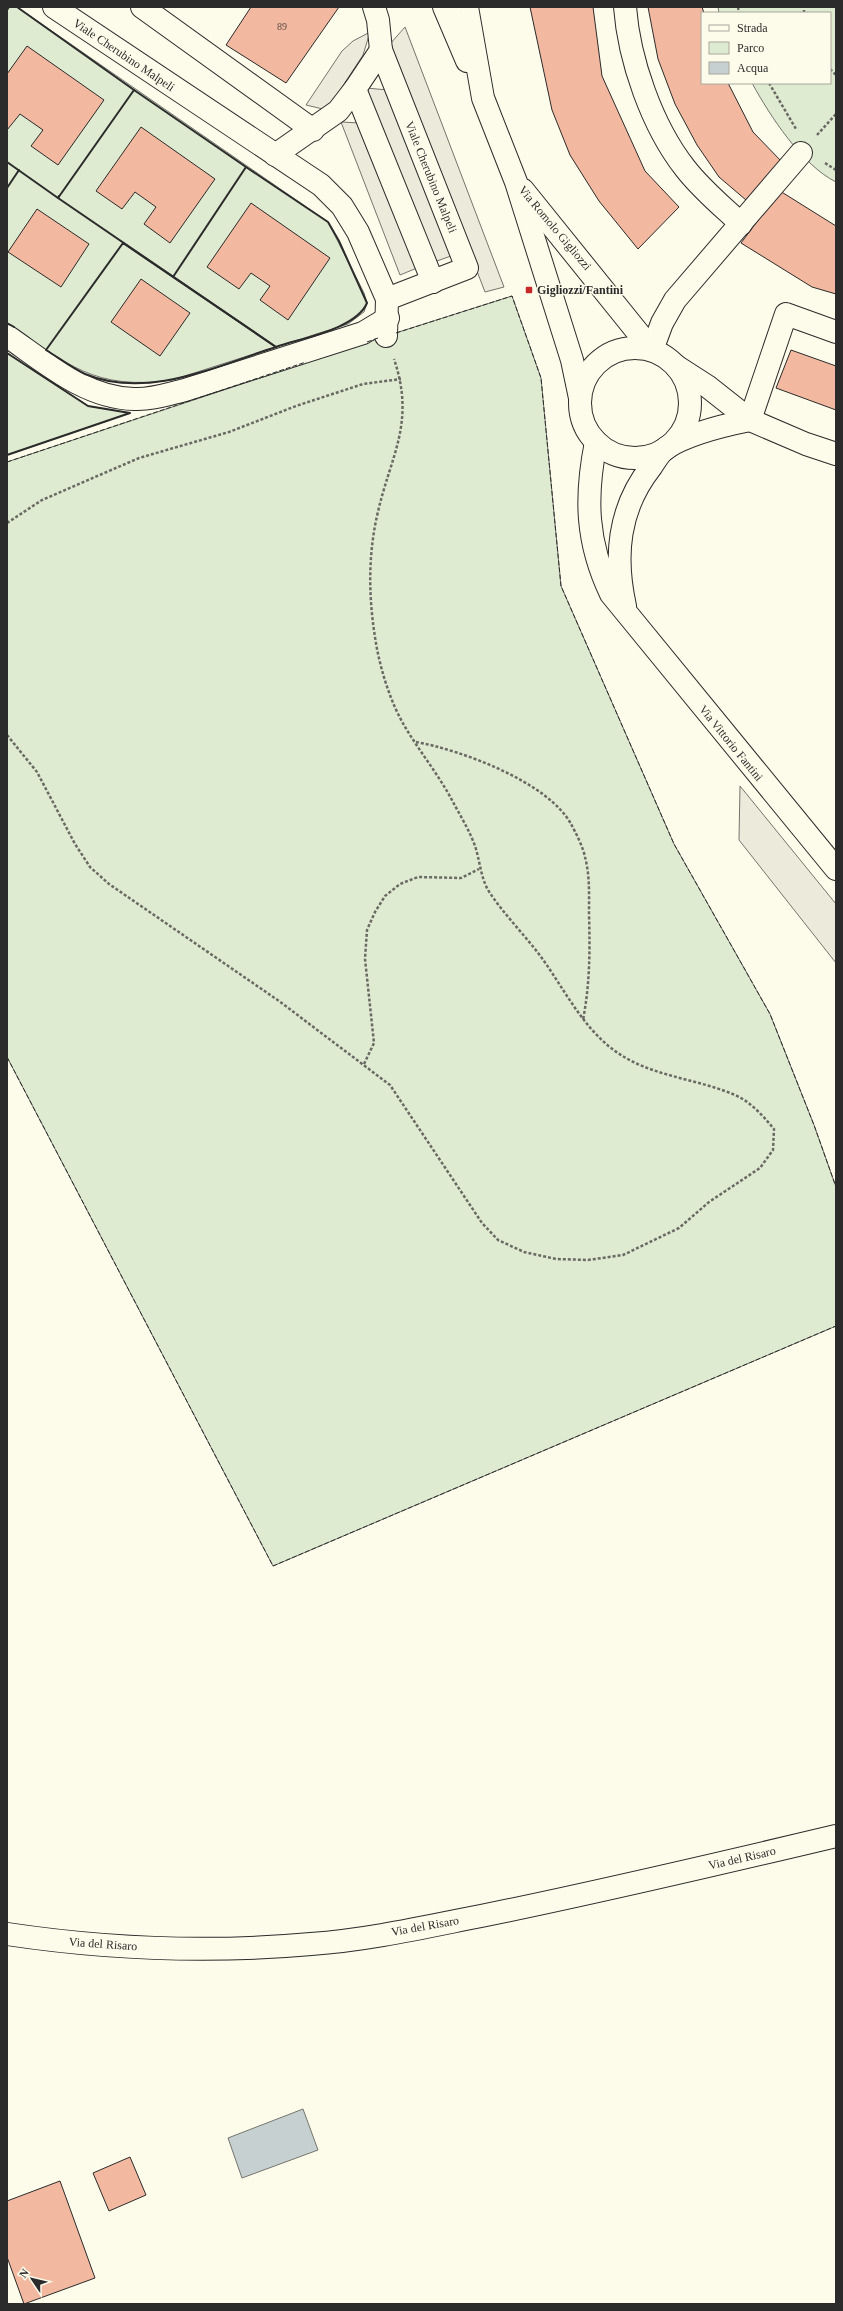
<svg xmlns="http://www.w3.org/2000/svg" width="843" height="2311" font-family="Georgia,serif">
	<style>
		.green { fill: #deebd1; stroke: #74746e }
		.parking { fill: #eceadb; stroke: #74746e }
		.water { fill: #c7d0d0; stroke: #74746e }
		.building { fill: #f2b8a0; stroke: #2b2b2b }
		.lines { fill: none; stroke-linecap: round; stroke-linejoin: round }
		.minor-casing { stroke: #2b2b2b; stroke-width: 24 }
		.path { stroke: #6a6964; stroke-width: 2.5; stroke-dasharray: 3 2; stroke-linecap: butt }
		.minor { stroke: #fdfbea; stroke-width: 22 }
		.fence { stroke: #2b2b2b; stroke-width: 1; stroke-dasharray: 5 2; stroke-linecap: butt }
		.wall { stroke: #2b2b2b; stroke-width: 2 }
		.poi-dot { fill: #c62828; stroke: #fdfbea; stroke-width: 1.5 }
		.labels { text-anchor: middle; stroke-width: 3; stroke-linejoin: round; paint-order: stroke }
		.number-label { font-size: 10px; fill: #5d4e48 }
		.street-label { font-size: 12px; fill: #2b2b2b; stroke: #fdfbea }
		.poi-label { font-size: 12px; font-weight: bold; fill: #2b2b2b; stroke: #fdfbea; text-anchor: start }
	</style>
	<rect width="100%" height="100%" fill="#fdfbea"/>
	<!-- green -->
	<g class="green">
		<path d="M 7,7 L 17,7 L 328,222 L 364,293 L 367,303 L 364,312 L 348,324 L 172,380 C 95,391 67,364 7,323 Z"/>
		<path d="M 718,7 L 836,7 L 836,182 C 802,165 770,116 752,83 L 830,83 L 830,13 L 719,13 Z"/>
		<path d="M 512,296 L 541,378 L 561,586 L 674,844 L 770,1014 L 814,1125 L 836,1187 L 836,1326 L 273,1566 L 7,1057 L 7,462 L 386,336 Z"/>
		<path d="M 7,353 L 88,406 L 130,413 L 7,455 Z"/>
	</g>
	<!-- parking -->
	<g class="parking">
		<path d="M 405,27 L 504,287 L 485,292 L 390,44 Z"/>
		<path d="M 370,32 L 363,55 L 327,110 L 306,105 L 342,51 L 353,41 Z"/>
		<path d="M 366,88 L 388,90 L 451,256 L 434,262 Z"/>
		<path d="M 341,122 L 360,123 L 417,268 L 400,275 Z"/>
		<path d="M 740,786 L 836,904 L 836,963 L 739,840 Z"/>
	</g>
	<!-- water -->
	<path class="water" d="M 303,2109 L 318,2150 L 242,2178 L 228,2138 Z"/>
	<!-- building -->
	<g class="building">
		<path d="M 251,7 L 339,7 L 286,83 L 226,45 Z"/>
		<path d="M 530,7 L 593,7 L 602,76 L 645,171 L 679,207 L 638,249 L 599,201 L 570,155 L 552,110 Z"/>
		<path d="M 648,7 L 702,7 L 704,13 L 702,13 L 702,83 L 728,83 L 753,132 L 782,162 L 746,200 L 719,177 L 697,145 L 675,104 L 658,59 Z"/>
		<path d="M 27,46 L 104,100 L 58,165 L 31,146 L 43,130 L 20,114 L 7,130 L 7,74 Z"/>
		<path d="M 141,127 L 215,179 L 170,243 L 144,224 L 156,207 L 135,192 L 122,209 L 96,191 Z"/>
		<path d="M 780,191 L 836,226 L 836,294 L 812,287 L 741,243 Z"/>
		<path d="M 251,203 L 330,258 L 288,320 L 260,300 L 270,286 L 251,273 L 239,289 L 207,267 Z"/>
		<path d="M 37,209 L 89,244 L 61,287 L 8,252 Z"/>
		<path d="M 141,279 L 190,313 L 160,356 L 111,322 Z"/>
		<path d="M 791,350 L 836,366 L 836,410 L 776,388 Z"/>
		<path d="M 130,2157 L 146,2195 L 109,2211 L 93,2173 Z"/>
		<path d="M 60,2181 L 95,2278 L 24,2304 L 7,2257 L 7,2201 Z"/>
	</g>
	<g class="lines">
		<!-- minor casing -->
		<g class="minor-casing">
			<g id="minor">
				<path d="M 54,7 L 321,185 L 342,206 L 358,232 L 387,299 L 386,336"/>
				<path d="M 142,7 L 313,130"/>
				<path d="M 374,7 L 378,20 L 381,50"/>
				<path d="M 444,7 L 467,61"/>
				<path d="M 467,7 L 483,98 L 516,182 L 572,360 L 580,398"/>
				<path d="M 625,7 C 629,60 652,126 685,168 C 701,189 722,206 741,224"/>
				<path d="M 355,89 L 433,282"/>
				<path d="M 275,155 L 338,111 L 355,89 L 381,50 L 467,268 L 387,299"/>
				<path d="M 523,190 L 652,350"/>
				<path d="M 7,336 C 45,362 85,398 134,399 C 151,400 168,394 185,390 L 363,333 L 388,318"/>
				<circle cx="635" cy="403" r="55"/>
				<path d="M 652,350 L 662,323 L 675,300 L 801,153"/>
				<path d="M 676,366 L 707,386 L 750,420 L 806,444 L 836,454"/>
				<path d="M 750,420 L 786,314 L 836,332"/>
				<path d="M 596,442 C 585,497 586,542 611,594 L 836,869"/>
				<path d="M 625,606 C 614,556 618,509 651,467 C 655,461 660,452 666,448 C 688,434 725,425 750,420"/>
				<path d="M 7,1934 C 107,1949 210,1953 311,1944 C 368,1940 425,1927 481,1916 C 600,1892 718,1864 836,1836"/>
			</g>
		</g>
		<!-- path -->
		<g class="path">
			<path d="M 738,7 L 739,13"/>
			<path d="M 804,13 L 804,7"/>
			<path d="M 830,69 L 836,75"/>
			<path d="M 769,83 L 796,129"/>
			<path d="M 817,135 L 836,114"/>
			<path d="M 825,163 L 836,170"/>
			<path d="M 7,523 L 42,500 L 139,458 L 229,432 L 296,406 L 363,384 L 401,379"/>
			<path d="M 7,735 L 37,772 L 75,844 L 90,867 L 109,884 L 279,1001 L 390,1085 L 482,1223 L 498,1240 L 524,1252 L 556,1259 L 588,1260 L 623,1255 L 679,1228 L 709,1202 L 760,1168 L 773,1150 L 774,1129 C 763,1116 751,1102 735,1095 C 693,1077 648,1077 611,1048 C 582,1025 565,991 544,961 C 527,937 504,915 488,890 C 481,877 480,863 476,849 C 471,833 461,817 453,802 C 439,775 419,751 404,725 C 391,703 382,674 377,649 C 369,605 367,561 377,516 C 390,456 416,424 394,359"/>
			<path d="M 416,742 C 461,750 548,782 571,824 C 576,833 583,847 585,857 C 590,876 589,895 589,914 C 590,951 590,983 583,1020"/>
			<path d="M 364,1064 L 374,1043 L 365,959 L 367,930 L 375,912 L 385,896 L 400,884 L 418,877 L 461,878 L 479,869"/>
		</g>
		<!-- minor -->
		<use href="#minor" class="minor"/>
		<!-- fence -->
		<g class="fence">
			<path d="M 396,333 L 512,296 L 541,378 L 561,586 L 674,844 L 770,1014 L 814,1125 L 836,1187"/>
			<path d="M 367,342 L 378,338"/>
			<path d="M 7,462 L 306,362"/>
			<path d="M 7,1057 L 273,1566 L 836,1326"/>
		</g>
		<!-- wall -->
		<g class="wall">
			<path d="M 17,7 L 134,90"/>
			<path d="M 7,10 L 9,7"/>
			<path d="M 7,162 L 58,198 L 59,196"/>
			<path d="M 7,188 L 19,170"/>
			<path d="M 123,243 L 276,347 C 216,366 148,400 85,374 C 72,368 59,358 46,350 Z"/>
			<path d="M 173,277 L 246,167 L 134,90 L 58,198 L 276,347 C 302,338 356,329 367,303 L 339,241 L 328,222 L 246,167 L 173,277"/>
			<path d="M 7,323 L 14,327"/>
			<path d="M 7,353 L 88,406 L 130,413 L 7,455"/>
		</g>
	</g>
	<!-- markers -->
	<rect class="poi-dot" x="525" y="286" width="8" height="8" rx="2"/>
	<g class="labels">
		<!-- number labels -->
		<g class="number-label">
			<text x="282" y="30">89</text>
		</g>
		<!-- street labels -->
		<g class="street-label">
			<text transform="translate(124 55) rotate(34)" y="4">Viale Cherubino Malpeli</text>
			<text transform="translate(431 177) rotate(68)" y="4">Viale Cherubino Malpeli</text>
			<text transform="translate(555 228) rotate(50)" y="4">Via Romolo Gigliozzi</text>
			<text transform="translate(731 743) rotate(51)" y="4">Via Vittorio Fantini</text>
			<text transform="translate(742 1858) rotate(-13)" y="4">Via del Risaro</text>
			<text transform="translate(425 1926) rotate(-10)" y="4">Via del Risaro</text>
			<text transform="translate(103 1944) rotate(4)" y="4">Via del Risaro</text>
		</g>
		<!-- poi labels -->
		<g class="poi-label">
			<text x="537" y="294">Gigliozzi/Fantini</text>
		</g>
	</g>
	<!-- border -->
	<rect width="843" height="2311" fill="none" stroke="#2b2b2b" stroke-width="16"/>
	<!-- legend -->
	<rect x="701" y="12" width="130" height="72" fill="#fdfbea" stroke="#a9a89e"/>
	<rect x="709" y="25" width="20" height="6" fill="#fdfbea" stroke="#a9a89e"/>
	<text x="737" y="32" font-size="12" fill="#2b2b2b">Strada</text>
	<rect x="709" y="42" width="20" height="12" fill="#deebd1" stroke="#a9a89e"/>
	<text x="737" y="52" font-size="12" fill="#2b2b2b">Parco</text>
	<rect x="709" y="62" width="20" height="12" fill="#c7d0d0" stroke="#a9a89e"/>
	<text x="737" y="72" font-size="12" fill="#2b2b2b">Acqua</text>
	<!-- north arrow -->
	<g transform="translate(32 2279) rotate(305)" stroke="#fdfbea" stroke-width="3" paint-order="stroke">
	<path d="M0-3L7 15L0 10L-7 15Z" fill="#2b2b2b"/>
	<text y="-6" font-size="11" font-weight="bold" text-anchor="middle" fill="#2b2b2b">N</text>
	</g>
</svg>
